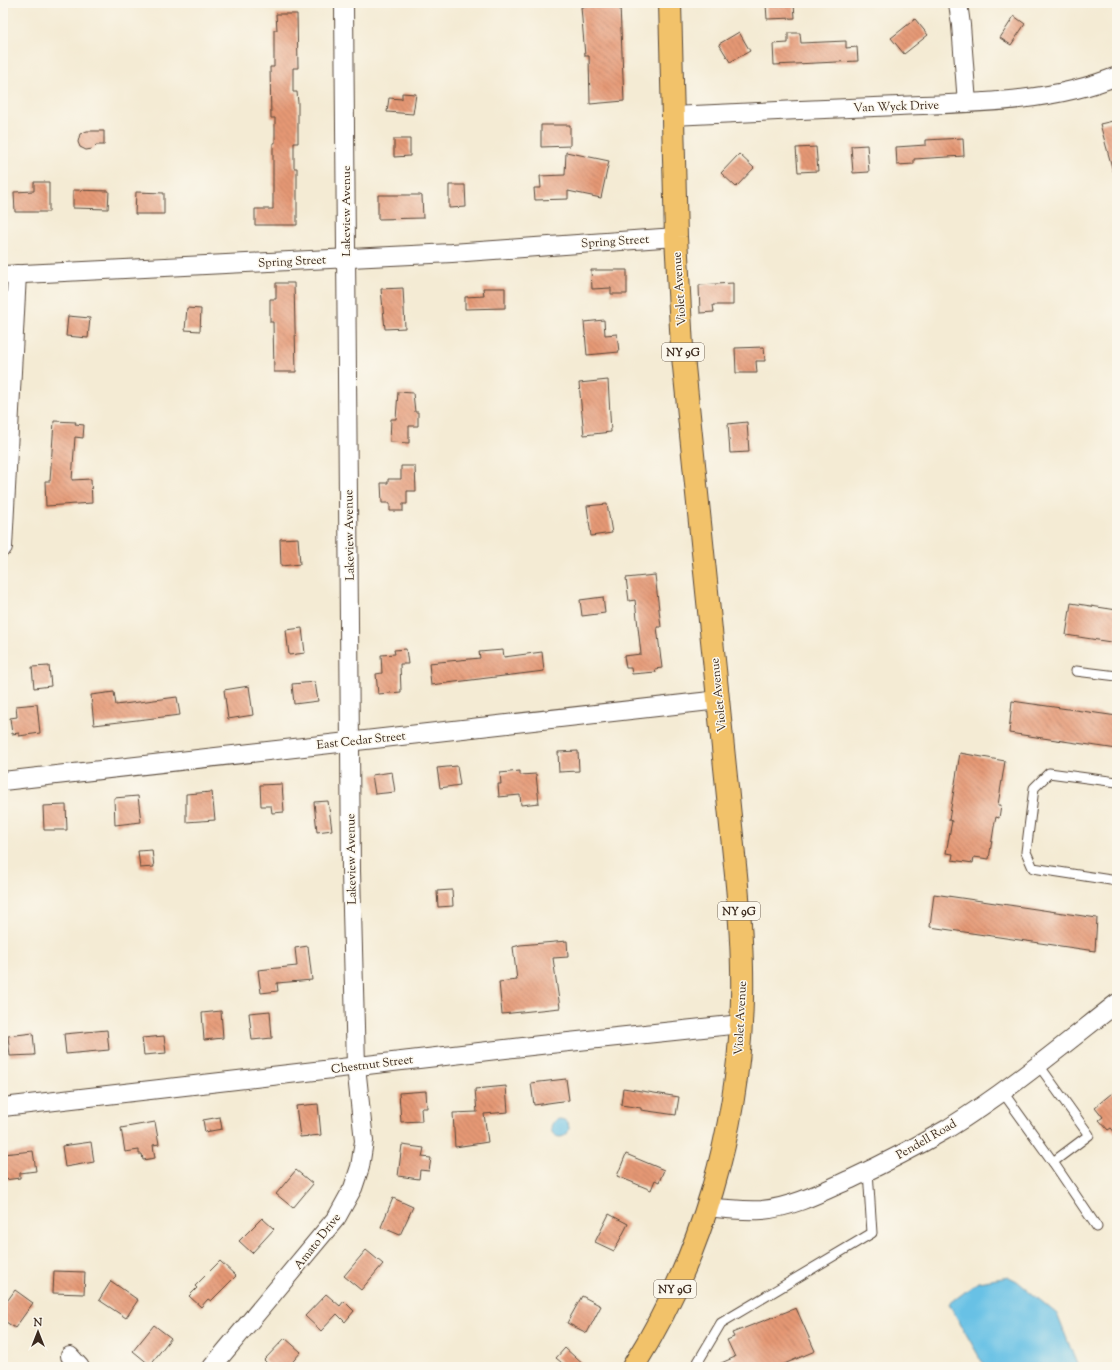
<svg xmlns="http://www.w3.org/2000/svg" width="1120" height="1370" font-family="'Sorts Mill Goudy',serif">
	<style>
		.water { fill: #68c1e5; stroke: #527682 }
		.building { fill: url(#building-back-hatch) }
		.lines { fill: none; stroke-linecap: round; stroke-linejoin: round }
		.service-casing { stroke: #574739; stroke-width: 11 }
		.minor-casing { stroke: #574739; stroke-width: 20 }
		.primary-casing { stroke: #574739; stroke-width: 24 }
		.service { stroke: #fff; stroke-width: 9 }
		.minor { stroke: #fff; stroke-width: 18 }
		.primary { stroke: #f2c26a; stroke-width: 22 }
		.labels { text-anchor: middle; stroke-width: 3; stroke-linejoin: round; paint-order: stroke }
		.shield { fill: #fbf7ec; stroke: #75685c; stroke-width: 1 }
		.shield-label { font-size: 11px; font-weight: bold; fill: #3b2a1e }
		.street-label { font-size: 12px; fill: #3b2a1e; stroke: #fbf7ec }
	</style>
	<defs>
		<pattern id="building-back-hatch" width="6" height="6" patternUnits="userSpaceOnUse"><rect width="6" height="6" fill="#e59874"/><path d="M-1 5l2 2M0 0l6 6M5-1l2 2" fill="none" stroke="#bb7c5f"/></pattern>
	</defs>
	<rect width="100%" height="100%" fill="#fbf7ec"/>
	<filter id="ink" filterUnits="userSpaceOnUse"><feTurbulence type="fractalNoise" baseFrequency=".025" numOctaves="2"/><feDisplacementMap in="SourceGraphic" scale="8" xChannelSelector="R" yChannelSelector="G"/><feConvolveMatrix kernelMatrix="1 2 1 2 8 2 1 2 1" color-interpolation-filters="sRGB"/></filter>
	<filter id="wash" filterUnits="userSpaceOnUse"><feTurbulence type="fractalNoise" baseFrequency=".012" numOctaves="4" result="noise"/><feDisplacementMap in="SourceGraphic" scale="16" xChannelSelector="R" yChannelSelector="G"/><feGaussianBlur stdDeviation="0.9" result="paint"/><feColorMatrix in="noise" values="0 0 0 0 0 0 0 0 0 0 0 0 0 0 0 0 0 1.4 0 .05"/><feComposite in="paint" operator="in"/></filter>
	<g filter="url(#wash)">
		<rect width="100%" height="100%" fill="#f4ebd4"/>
		<!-- water -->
		<g class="water">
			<circle cx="560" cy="1128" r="9"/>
			<path d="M 1009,1277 L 1017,1281 L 1057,1314 L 1078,1367 L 985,1367 L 949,1304 L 978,1282 Z"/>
		</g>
		<g id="blocks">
			<!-- building -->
			<g class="building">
				<path d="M 794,3 L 795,18 L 767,19 L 766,4 Z"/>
				<path d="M 620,5 L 624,101 L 590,104 L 589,56 L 585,56 L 581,7 Z"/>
				<path d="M 276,14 L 297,14 L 298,68 L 293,68 L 293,92 L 297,92 L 298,103 L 298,143 L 294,143 L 294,168 L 297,168 L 297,225 L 255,225 L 255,209 L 273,209 L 273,143 L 275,143 L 275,118 L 271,118 L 270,67 L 274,67 L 274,30 L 277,30 Z"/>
				<path d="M 1014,16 L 1025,24 L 1011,45 L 1000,38 Z"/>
				<path d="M 915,19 L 928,35 L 904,54 L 891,38 Z"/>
				<path d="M 739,32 L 750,51 L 730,62 L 719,44 Z"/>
				<path d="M 788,33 L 800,33 L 801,43 L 846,41 L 846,48 L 857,47 L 858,61 L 774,65 L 773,44 L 788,43 Z"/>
				<path d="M 402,93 L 416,94 L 413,114 L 387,112 L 389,98 L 402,99 Z"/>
				<path d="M 1117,120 L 1117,171 L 1113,171 L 1100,124 Z"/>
				<path d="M 541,125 L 570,125 L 570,146 L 541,147 Z"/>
				<path d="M 104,131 L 104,145 L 96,145 L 92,149 L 86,150 L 80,147 L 78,142 L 80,134 L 87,131 Z"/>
				<path d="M 963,138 L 964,156 L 914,159 L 914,164 L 897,165 L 896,147 L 926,145 L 926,140 Z"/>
				<path d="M 394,139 L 410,139 L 410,156 L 394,157 Z"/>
				<path d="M 867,145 L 869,172 L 853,173 L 851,146 Z"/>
				<path d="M 816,147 L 818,171 L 798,172 L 796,148 Z"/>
				<path d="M 566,152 L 609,161 L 601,198 L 568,191 L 568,199 L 535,200 L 534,188 L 541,188 L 540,176 L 565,175 Z"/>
				<path d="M 739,154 L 754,168 L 736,187 L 721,173 Z"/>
				<path d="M 34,182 L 49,182 L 49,212 L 15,212 L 14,192 L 34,191 Z"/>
				<path d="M 449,185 L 465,185 L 466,207 L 449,208 Z"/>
				<path d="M 73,190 L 109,191 L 108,209 L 73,208 Z"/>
				<path d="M 136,192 L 164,193 L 164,214 L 135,214 Z"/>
				<path d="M 378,195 L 420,195 L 422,196 L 423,218 L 378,219 Z"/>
				<path d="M 591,270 L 627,270 L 627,294 L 611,294 L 611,288 L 592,289 Z"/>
				<path d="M 276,283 L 294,283 L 296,372 L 274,372 L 273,322 L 270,322 L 270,299 L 276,299 Z"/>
				<path d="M 733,283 L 733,305 L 713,305 L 714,312 L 700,313 L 699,285 Z"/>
				<path d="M 403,288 L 405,328 L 385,329 L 381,289 Z"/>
				<path d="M 483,288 L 505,288 L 505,308 L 465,309 L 465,297 L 484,296 Z"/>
				<path d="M 187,308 L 201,309 L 200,331 L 185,330 Z"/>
				<path d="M 68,316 L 90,318 L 88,338 L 66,336 Z"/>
				<path d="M 604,320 L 605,335 L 617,334 L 619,352 L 587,355 L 584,322 Z"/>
				<path d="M 764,347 L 765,361 L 756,361 L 757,373 L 736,373 L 735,348 Z"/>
				<path d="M 608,380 L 611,432 L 584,435 L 579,383 Z"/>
				<path d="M 398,392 L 413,393 L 415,412 L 418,412 L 418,426 L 409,426 L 409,443 L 390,442 L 391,419 L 396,419 Z"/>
				<path d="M 54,421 L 76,422 L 75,424 L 84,425 L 83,438 L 75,437 L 72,480 L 91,479 L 92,503 L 46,506 L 45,481 L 50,481 Z"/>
				<path d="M 747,422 L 749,452 L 730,453 L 728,424 Z"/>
				<path d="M 401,466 L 415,466 L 416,491 L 407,491 L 407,504 L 403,504 L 403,511 L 390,511 L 390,503 L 382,503 L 381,483 L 388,483 L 388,479 L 401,479 Z"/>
				<path d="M 607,504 L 612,533 L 591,536 L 587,506 Z"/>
				<path d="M 298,538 L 300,564 L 281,566 L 280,539 Z"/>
				<path d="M 655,575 L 661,627 L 657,627 L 662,668 L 655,669 L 656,672 L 632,674 L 631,668 L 626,668 L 624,656 L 641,654 L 635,600 L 629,601 L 626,578 Z"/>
				<path d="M 603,597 L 605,613 L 582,616 L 580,600 Z"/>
				<path d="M 1071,603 L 1117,610 L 1117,643 L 1066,635 Z"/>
				<path d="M 302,628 L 305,653 L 289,655 L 286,630 Z"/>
				<path d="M 406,649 L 408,664 L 400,664 L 401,692 L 378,694 L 376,674 L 382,673 L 381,655 L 395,654 L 394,650 Z"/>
				<path d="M 503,650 L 504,657 L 542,652 L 544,671 L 431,685 L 429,663 L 480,658 L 479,652 Z"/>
				<path d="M 49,666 L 51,686 L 34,688 L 32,667 Z"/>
				<path d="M 315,682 L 318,701 L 294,704 L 292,684 Z"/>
				<path d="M 249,686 L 253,715 L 228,719 L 224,690 Z"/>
				<path d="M 114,692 L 116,705 L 177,697 L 180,715 L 94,725 L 91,695 Z"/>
				<path d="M 1012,701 L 1117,716 L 1117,749 L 1009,733 Z"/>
				<path d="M 37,704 L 40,733 L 19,736 L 19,733 L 12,734 L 10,718 L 17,717 L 16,706 Z"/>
				<path d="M 578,751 L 579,771 L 559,772 L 558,752 Z"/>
				<path d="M 960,753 L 1005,761 L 998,805 L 1001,805 L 999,818 L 996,817 L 994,827 L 989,859 L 974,857 L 973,863 L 952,860 L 953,854 L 946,853 L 952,821 L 949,820 Z"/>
				<path d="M 457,766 L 460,785 L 440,788 L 437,768 Z"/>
				<path d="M 520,771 L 520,775 L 536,774 L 539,803 L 521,805 L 520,795 L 499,797 L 498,784 L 501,784 L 500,773 Z"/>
				<path d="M 392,772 L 395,792 L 375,794 L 372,775 Z"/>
				<path d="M 282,784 L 284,812 L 272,813 L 271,806 L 261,806 L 260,785 Z"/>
				<path d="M 212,792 L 215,820 L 186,822 L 186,794 Z"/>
				<path d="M 138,796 L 141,822 L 115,825 L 114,798 Z"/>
				<path d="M 328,801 L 332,830 L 317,832 L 314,802 Z"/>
				<path d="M 66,805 L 67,830 L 44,830 L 43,806 Z"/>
				<path d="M 152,850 L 154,867 L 140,868 L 138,851 Z"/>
				<path d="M 452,890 L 453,906 L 438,907 L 437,891 Z"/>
				<path d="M 934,894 L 1097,918 L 1095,951 L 930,927 Z"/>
				<path d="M 567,941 L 568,957 L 553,958 L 560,1008 L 502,1014 L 499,982 L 517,980 L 513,947 L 520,945 Z"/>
				<path d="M 308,946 L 312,980 L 277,983 L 278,991 L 261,993 L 258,970 L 297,966 L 295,948 Z"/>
				<path d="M 221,1011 L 223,1038 L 204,1040 L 202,1013 Z"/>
				<path d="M 270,1011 L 272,1038 L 252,1040 L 249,1013 Z"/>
				<path d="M 107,1030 L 109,1050 L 66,1054 L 64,1034 Z"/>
				<path d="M 33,1033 L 35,1055 L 10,1056 L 8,1036 Z"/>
				<path d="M 164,1036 L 166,1053 L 144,1055 L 142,1038 Z"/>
				<path d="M 566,1079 L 569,1100 L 534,1105 L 531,1083 Z"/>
				<path d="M 506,1086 L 508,1112 L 484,1114 L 488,1142 L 455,1147 L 453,1113 L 477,1112 L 475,1089 Z"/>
				<path d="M 623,1088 L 679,1097 L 676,1115 L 641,1110 L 641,1108 L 621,1105 Z"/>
				<path d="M 1117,1089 L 1117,1135 L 1111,1128 L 1108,1130 L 1099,1120 L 1103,1117 L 1095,1107 Z"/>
				<path d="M 426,1091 L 427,1108 L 421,1108 L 422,1121 L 401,1122 L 399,1093 Z"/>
				<path d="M 318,1104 L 321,1135 L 300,1137 L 296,1106 Z"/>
				<path d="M 220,1117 L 222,1129 L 205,1132 L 203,1120 Z"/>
				<path d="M 155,1122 L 159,1144 L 153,1145 L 155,1158 L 143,1160 L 142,1154 L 139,1154 L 139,1150 L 125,1152 L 121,1128 Z"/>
				<path d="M 91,1142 L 94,1162 L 65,1167 L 62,1146 Z"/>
				<path d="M 402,1145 L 424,1148 L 422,1157 L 431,1158 L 429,1171 L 420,1170 L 419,1179 L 398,1176 Z"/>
				<path d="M 33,1151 L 36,1171 L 20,1173 L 20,1178 L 4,1180 L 3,1154 Z"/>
				<path d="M 626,1154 L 664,1170 L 659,1182 L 655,1180 L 651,1190 L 617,1176 Z"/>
				<path d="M 296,1170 L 313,1184 L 293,1208 L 276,1194 Z"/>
				<path d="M 393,1198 L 413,1207 L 400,1235 L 381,1227 Z"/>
				<path d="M 609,1214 L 628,1224 L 614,1251 L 595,1242 Z"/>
				<path d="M 262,1218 L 274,1229 L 252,1253 L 239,1241 Z"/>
				<path d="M 366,1250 L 383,1264 L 361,1290 L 344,1276 Z"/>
				<path d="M 220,1261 L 236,1276 L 211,1301 L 208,1299 L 201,1307 L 189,1296 L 197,1288 L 195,1286 Z"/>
				<path d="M 54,1271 L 85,1272 L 84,1294 L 53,1293 Z"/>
				<path d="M 111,1281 L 138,1300 L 126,1318 L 99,1300 Z"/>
				<path d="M 15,1290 L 33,1303 L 15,1328 L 3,1320 L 3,1307 Z"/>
				<path d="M 326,1294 L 340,1306 L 344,1301 L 354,1311 L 345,1322 L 337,1314 L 321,1331 L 305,1316 Z"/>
				<path d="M 582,1296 L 601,1306 L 587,1333 L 567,1323 Z"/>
				<path d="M 796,1308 L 815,1351 L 777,1367 L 712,1367 L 735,1357 L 727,1340 L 734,1337 L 732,1333 Z"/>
				<path d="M 154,1325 L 171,1338 L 150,1365 L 133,1351 Z"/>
				<path d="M 285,1338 L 301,1352 L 288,1367 L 271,1367 L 264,1360 Z"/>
				<path d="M 565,1348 L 586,1367 L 567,1367 L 556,1358 Z"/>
			</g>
		</g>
	</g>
	<g filter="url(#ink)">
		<use href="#blocks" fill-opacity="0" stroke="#574739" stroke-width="1"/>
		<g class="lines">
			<!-- service casing -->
			<g class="service-casing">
				<g id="service">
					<path d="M 1076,671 L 1117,676"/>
					<path d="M 1117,782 L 1049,773 L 1034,788 L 1026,852 L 1033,868 L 1117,881"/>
					<path d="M 1002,1091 L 1053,1162 L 1089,1135 L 1038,1064"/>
					<path d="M 1053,1162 L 1097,1227"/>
					<path d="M 695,1367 L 721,1323 L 872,1233 L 868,1171"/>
				</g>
			</g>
			<!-- minor casing -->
			<g class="minor-casing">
				<g id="minor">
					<path d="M 958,3 L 961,25 L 967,103"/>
					<path d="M 672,116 C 748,112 823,109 899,106 C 969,103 1052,103 1117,76"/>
					<path d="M 3,275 L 452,253 L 676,237"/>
					<path d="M 3,547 L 17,274"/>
					<path d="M 3,781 L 719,700"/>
					<path d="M 3,1107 L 540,1045 L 741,1024"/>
					<path d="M 708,1207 C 725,1209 744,1211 762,1210 C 794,1207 824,1191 853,1178 C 885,1163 916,1147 947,1129 C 1007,1092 1062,1046 1117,1003"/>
					<path d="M 70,1356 L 80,1367"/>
					<path d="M 212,1367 L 337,1217 L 353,1188 L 360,1167 L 364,1141 L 356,1066 L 351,871 L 344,3"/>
				</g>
			</g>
			<!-- primary casing -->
			<g class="primary-casing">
				<path id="primary" d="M 633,1367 C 702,1257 739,1129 742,999 C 743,958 740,916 736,875 L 682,347 L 676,237 L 670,3"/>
			</g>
			<!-- service -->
			<use href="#service" class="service"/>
			<!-- minor -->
			<use href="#minor" class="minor"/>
			<!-- primary -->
			<use href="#primary" class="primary"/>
		</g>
	</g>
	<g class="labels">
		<!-- shield labels -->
		<g class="shield">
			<rect x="662" y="343" width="42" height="18" rx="3"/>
			<rect x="718" y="902" width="42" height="18" rx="3"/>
			<rect x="654" y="1280" width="42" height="18" rx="3"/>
		</g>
		<g class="shield-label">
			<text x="683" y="356">NY 9G</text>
			<text x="739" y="915">NY 9G</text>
			<text x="675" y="1293">NY 9G</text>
		</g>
		<!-- street labels -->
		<g class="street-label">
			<text transform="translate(896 106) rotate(-2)" y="4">Van Wyck Drive</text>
			<text transform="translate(346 211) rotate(-90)" y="4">Lakeview Avenue</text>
			<text transform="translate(615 241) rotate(-4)" y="4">Spring Street</text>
			<text transform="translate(292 261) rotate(-3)" y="4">Spring Street</text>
			<text transform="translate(679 289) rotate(-94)" y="4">Violet Avenue</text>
			<text transform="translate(349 535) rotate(-91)" y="4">Lakeview Avenue</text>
			<text transform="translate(718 695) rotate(-96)" y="4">Violet Avenue</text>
			<text transform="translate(361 740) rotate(-6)" y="4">East Cedar Street</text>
			<text transform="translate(351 859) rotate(-91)" y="4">Lakeview Avenue</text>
			<text transform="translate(740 1018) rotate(-87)" y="4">Violet Avenue</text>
			<text transform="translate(372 1064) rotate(-7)" y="4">Chestnut Street</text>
			<text transform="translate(926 1139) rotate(-30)" y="4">Pendell Road</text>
			<text transform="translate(317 1241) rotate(-52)" y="4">Amato Drive</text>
		</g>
	</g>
	<!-- margin -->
	<rect width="1120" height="1370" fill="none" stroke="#fbf7ec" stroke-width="16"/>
	<!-- north arrow -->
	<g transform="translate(38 1332)" stroke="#fbf7ec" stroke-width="3" paint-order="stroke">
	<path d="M0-3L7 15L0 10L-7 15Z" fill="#3b2a1e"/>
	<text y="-6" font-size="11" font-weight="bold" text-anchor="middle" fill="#3b2a1e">N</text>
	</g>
</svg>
